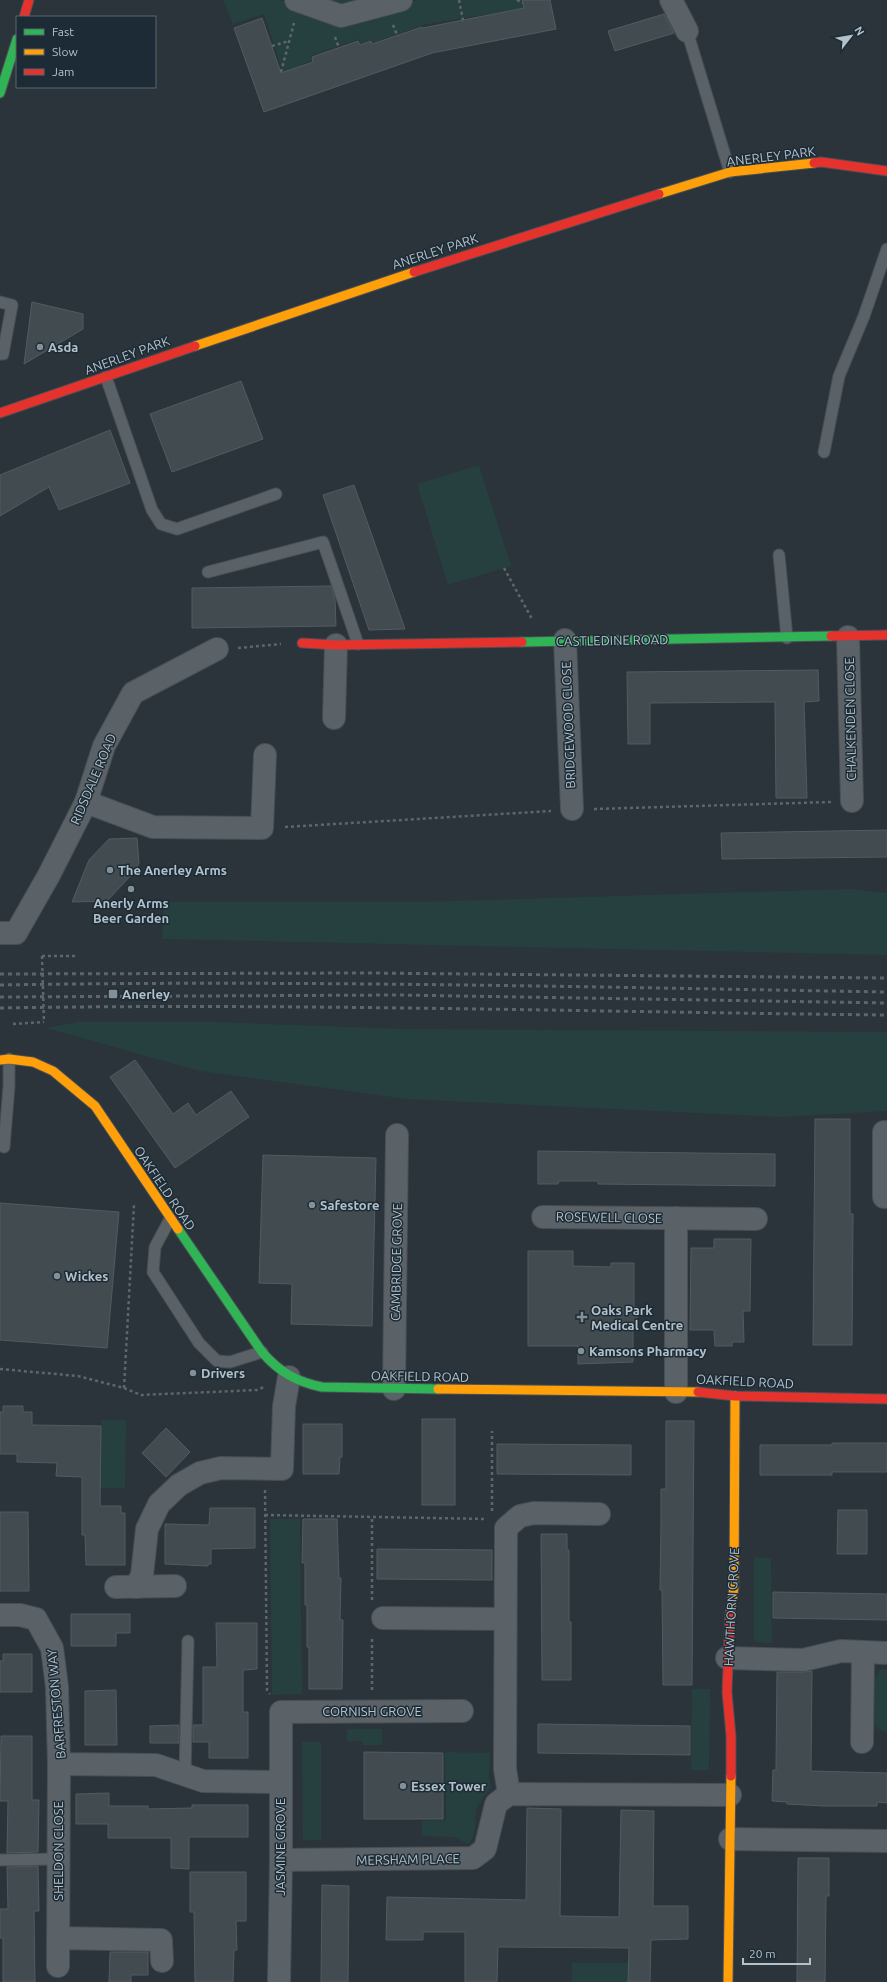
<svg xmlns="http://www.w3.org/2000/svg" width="887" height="1982" font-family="Ubuntu,sans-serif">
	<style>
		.green { fill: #26403f }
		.building { fill: #424b4f; stroke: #525b61 }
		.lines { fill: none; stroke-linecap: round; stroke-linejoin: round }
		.lane-casing { stroke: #484f54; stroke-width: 13 }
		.street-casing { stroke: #484f54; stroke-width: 24 }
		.fast-casing { stroke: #484f54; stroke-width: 11 }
		.slow-casing { stroke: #484f54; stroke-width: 11 }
		.jam-casing { stroke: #484f54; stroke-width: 11 }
		.path { stroke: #5d666a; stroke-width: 2.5; stroke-dasharray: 3 3; stroke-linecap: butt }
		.lane { stroke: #5a6267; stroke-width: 11 }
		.street { stroke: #5a6267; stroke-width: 22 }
		.fast { stroke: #30b455; stroke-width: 9 }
		.slow { stroke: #ff9f0a; stroke-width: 9 }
		.jam { stroke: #e5322d; stroke-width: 9 }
		.rail { stroke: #5e656b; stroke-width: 3; stroke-dasharray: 4 4; stroke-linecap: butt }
		.path-bridge { stroke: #5d666a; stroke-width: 2.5; stroke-dasharray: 3 3; stroke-linecap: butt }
		.poi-dot { fill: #839098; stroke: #1c2b35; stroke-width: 1.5 }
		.labels { text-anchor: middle; stroke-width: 3; stroke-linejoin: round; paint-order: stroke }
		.street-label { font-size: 13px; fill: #b3c1cb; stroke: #1c2b35 }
		.poi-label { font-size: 13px; font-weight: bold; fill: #b3c1cb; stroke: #1c2b35; text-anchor: start }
	</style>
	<rect width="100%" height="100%" fill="#2a343a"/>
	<!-- green -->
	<g class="green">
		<path d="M 223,0 L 279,0 L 339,21 L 417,0 L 521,0 L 523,8 L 423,25 L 373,43 L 372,40 L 361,44 L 359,39 L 310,56 L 312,61 L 302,64 L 302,66 L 283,73 L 264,14 L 233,24 Z"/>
		<path d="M 310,0 L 382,0 L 341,12 Z"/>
		<path d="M 479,465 L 511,566 L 448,585 L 417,484 Z"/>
		<path d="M 850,889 L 887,893 L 887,955 L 162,939 L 164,902 L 421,902 Z"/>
		<path d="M 79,1022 L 215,1022 L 408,1029 L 887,1032 L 887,1111 L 782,1117 L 406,1099 L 200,1071 L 46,1028 Z"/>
		<path d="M 101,1420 L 126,1420 L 125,1488 L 100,1488 Z"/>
		<path d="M 270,1519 L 300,1519 L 302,1694 L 272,1695 Z"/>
		<path d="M 754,1557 L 771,1558 L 772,1643 L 756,1642 L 754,1638 Z"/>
		<path d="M 887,1669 L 887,1732 L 880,1730 L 875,1725 L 875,1678 L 880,1670 Z"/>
		<path d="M 692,1689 L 710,1689 L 709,1770 L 691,1770 Z"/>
		<path d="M 347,1729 L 382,1729 L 382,1745 L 363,1745 L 363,1741 L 347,1741 Z"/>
		<path d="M 302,1742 L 321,1742 L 321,1840 L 303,1840 Z"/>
		<path d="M 445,1752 L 490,1753 L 489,1778 L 491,1787 C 487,1793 482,1798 478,1805 C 473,1817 479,1835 468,1844 L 454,1837 L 422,1836 L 422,1821 L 446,1820 Z"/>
		<rect x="572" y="1963" width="56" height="19"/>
	</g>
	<!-- building -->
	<g class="building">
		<path d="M 522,0 L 550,0 L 556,29 L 432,53 L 264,112 L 234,28 L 262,18 L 281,73 L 313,62 L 312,57 L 358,41 L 360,45 L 371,41 L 372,44 L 422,27 L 423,28 L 524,8 Z"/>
		<path d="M 664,14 L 674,33 L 615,51 L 608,31 Z"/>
		<path d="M 32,302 L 83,314 L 83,329 L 24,364 Z"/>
		<path d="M 241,381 L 263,439 L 172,472 L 150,414 Z"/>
		<path d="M 110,430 L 130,483 L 59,510 L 49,487 L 0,516 L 0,475 Z"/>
		<path d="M 354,485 L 369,527 L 405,629 L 369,630 L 323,495 Z"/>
		<path d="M 331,586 L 335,599 L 336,626 L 192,628 L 192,588 Z"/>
		<path d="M 818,670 L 819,701 L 804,702 L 807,798 L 776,798 L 775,702 L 650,703 L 650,744 L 628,744 L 627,672 Z"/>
		<path d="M 887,830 L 887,857 L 722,859 L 721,833 Z"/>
		<path d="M 137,838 L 139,863 L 135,871 L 107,901 L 72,902 L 89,860 L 109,839 Z"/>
		<path d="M 135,1060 L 173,1114 L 188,1103 L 196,1115 L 231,1091 L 249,1117 L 175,1168 L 110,1077 Z"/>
		<path d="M 815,1119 L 850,1119 L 850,1214 L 853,1214 L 852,1345 L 813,1345 Z"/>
		<path d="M 538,1151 L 775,1154 L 775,1186 L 598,1184 L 598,1181 L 559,1181 L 558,1184 L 538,1184 Z"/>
		<path d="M 263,1155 L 376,1158 L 372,1326 L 291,1324 L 292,1284 L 259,1283 Z"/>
		<path d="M 0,1203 L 119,1212 L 107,1348 L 0,1340 Z"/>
		<path d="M 714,1239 L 751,1239 L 750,1311 L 743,1311 L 744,1342 L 732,1342 L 732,1346 L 715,1346 L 714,1330 L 690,1330 L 691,1248 L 714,1248 Z"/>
		<path d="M 528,1251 L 573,1251 L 573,1266 L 611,1267 L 611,1263 L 634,1263 L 634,1307 L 637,1307 L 637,1327 L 633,1327 L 633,1362 L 578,1364 L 578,1346 L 528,1346 Z"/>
		<path d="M 3,1406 L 23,1406 L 23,1412 L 32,1412 L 32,1425 L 101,1426 L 100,1506 L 121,1506 L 121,1513 L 125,1513 L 125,1565 L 86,1565 L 85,1535 L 82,1535 L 82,1477 L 56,1476 L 57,1463 L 17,1462 L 17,1454 L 0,1454 L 0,1412 L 3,1412 Z"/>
		<rect x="422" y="1419" width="33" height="86"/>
		<path d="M 666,1421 L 694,1421 L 692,1685 L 663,1685 L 662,1590 L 660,1590 L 661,1523 L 661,1489 L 666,1489 Z"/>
		<path d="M 303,1424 L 342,1424 L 342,1457 L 340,1457 L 339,1474 L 303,1474 Z"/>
		<path d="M 166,1428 L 190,1452 L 166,1477 L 142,1453 Z"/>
		<path d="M 832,1443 L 887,1443 L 887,1472 L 832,1472 L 832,1475 L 760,1475 L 760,1445 L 832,1445 Z"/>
		<path d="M 497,1444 L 631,1445 L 631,1475 L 497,1474 Z"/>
		<path d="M 210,1508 L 255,1508 L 255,1548 L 211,1549 L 211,1564 L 208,1564 L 208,1566 L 165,1564 L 165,1524 L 209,1525 Z"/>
		<path d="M 838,1510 L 867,1510 L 867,1554 L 837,1554 Z"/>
		<path d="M 0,1512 L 28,1512 L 29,1591 L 0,1591 Z"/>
		<path d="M 303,1519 L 337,1519 L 339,1578 L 341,1578 L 340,1620 L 343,1620 L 342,1689 L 309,1689 L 309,1647 L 307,1647 L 307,1605 L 305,1605 L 305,1563 L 302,1563 Z"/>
		<path d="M 541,1534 L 567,1534 L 567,1550 L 569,1550 L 569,1622 L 571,1622 L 571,1680 L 542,1680 Z"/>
		<path d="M 377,1549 L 492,1550 L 492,1580 L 377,1579 Z"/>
		<path d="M 773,1592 L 887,1594 L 887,1620 L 773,1618 Z"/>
		<path d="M 71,1614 L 130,1614 L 130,1633 L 116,1633 L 116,1646 L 71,1646 Z"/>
		<path d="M 216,1623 L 257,1623 L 257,1669 L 243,1670 L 243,1712 L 248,1712 L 248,1758 L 209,1758 L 209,1742 L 193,1742 L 193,1725 L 203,1725 L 203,1667 L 217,1667 Z"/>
		<path d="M 3,1654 L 32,1654 L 32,1692 L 0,1692 L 0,1661 L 3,1661 Z"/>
		<path d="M 812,1671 L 811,1771 L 887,1773 L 887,1803 L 877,1802 L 877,1806 L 824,1806 L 787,1804 L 787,1802 L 772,1801 L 773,1770 L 776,1770 L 777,1672 L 803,1672 Z"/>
		<path d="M 116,1690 L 117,1745 L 85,1745 L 85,1691 Z"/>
		<path d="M 538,1724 L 690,1726 L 690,1755 L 538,1753 Z"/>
		<path d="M 179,1725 L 179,1743 L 150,1743 L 150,1726 Z"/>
		<path d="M 1,1736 L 32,1736 L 32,1800 L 39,1800 L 38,1852 L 7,1853 L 8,1801 L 0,1801 Z"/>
		<path d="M 364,1752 L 443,1753 L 443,1819 L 364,1819 Z"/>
		<path d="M 109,1793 L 109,1806 L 148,1806 L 148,1809 L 192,1808 L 192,1805 L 248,1805 L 248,1837 L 189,1837 L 189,1869 L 171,1868 L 171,1838 L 108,1838 L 108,1824 L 76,1824 L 76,1794 Z"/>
		<path d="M 527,1808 L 561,1809 L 560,1916 L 619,1917 L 621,1810 L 654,1811 L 653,1906 L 688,1906 L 688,1939 L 651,1940 L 650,1982 L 628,1982 L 629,1948 L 498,1947 L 497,1982 L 465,1982 L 465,1932 L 423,1932 L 423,1940 L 386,1940 L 387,1897 L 526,1900 Z"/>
		<path d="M 798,1858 L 829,1858 L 829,1896 L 826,1896 L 825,1982 L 797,1982 Z"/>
		<path d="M 38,1866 L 39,1911 L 34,1911 L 35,1982 L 3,1982 L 3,1938 L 0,1938 L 0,1909 L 8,1909 L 7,1867 Z"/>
		<path d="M 190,1872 L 246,1872 L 246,1921 L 236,1921 L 237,1950 L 234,1950 L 233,1982 L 195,1982 L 194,1912 L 190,1912 Z"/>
		<path d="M 322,1885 L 349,1886 L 348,1982 L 321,1982 Z"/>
		<path d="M 110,1952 L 148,1952 L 148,1975 L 131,1975 L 131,1982 L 109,1982 Z"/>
	</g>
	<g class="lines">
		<!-- lane casing -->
		<g class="lane-casing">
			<g id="lane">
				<path d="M 687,31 L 730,172"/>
				<path d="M 0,302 L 12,305 L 3,354 L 0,354"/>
				<path d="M 106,377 L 152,510 L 161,524 L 177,529 L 276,494"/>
				<path d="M 824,452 L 839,376 L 864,316 L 887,249"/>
				<path d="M 779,555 L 787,638"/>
				<path d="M 208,572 L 323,542 L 358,644"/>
				<path d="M 4,1147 L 9,1086 L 9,1059"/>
				<path d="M 170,1219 L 155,1247 L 153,1272 L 199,1343 L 217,1361 L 230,1362 L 262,1352"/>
				<path d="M 185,1775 L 188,1641"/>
				<path d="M 0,1860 L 58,1859"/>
			</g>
		</g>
		<!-- street casing -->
		<g class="street-casing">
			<g id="street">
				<path d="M 296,0 L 341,16 L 401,0"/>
				<path d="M 671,0 L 687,31"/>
				<path d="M 848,637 L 852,801"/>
				<path d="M 565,640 L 572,809"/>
				<path d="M 334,718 L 336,645"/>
				<path d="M 86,802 L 153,827 L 262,828 L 265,755"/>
				<path d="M 0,933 L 16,933 L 49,875 L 86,802 L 104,746 L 133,693 L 217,649"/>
				<path d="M 884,1132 L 884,1197 L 887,1197"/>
				<path d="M 543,1217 L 756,1219"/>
				<path d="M 676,1218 L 676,1392"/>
				<path d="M 394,1389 L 397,1135"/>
				<path d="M 116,1587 L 175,1586"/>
				<path d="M 136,1587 L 142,1575 L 147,1529 L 159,1504 L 179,1485 L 200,1473 L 221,1468 L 282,1469 L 284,1406 L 289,1377"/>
				<path d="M 0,1615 L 20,1615 L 36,1619 L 52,1648 L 57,1687 L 59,1764 L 156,1765 L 203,1781 L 280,1782"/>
				<path d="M 383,1618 L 505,1619"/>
				<path d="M 727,1658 L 803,1660 L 841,1651 L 887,1653"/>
				<path d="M 862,1742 L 863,1653"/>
				<path d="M 509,1794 L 505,1769 L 506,1528 L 520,1516 L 534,1513 L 599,1514"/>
				<path d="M 730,1839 L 887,1841"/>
				<path d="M 281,1860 L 473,1858 L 485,1849 L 496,1804 L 509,1794 L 730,1795"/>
				<path d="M 58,1938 L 161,1940 L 162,1961"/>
				<path d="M 58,1966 L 59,1764"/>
				<path d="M 279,1982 L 281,1860 L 281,1712 L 462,1711"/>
			</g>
		</g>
		<!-- fast casing -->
		<g class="fast-casing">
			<g id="fast">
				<path d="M 0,93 L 17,39"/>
				<path d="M 522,642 L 831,636"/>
				<path d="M 178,1229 L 262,1352 C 279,1372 297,1382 322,1387 L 438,1389"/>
			</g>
		</g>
		<!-- slow casing -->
		<g class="slow-casing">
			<g id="slow">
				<path d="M 659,194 L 730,172 L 814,163"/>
				<path d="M 195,346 L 414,272"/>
				<path d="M 0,1060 L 9,1059 L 33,1062 L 53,1071 L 95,1106 L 178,1229"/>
				<path d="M 438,1389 L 698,1392"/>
				<path d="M 730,1615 L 734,1587 L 735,1396"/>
				<path d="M 728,1982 L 731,1776"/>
			</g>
		</g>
		<!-- jam casing -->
		<g class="jam-casing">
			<g id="jam">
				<path d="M 24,17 L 29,0"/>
				<path d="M 814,163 L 821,162 L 887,171"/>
				<path d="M 414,272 L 659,194"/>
				<path d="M 0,413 L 195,346"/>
				<path d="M 831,636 L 887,635"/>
				<path d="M 302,643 L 336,645 L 522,642"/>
				<path d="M 698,1392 L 735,1396 L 887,1399"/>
				<path d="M 730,1615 L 727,1692 L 731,1736 L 731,1776"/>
			</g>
		</g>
		<!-- path -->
		<g class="path">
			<path d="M 459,0 L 463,20"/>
			<path d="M 517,0 L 523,3"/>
			<path d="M 393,25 L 397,35"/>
			<path d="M 335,37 L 339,48"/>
			<path d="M 272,46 L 289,41"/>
			<path d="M 281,72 L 294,23"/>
			<path d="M 504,568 L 532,619"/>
			<path d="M 238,648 L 281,644"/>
			<path d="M 594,809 L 831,802"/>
			<path d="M 285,827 L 551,811"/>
			<path d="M 42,956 L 78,956"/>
			<path d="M 13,1024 L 44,1022"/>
			<path d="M 0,1369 L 78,1376 L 124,1388 L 141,1395 L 257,1390 L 264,1387"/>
			<path d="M 124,1388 L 134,1205"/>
			<path d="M 265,1490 L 267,1690 L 270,1694"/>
			<path d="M 492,1511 L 492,1431"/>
			<path d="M 265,1515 L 487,1519"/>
			<path d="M 372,1600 L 372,1518"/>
			<path d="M 372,1690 L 372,1637"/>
		</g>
		<!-- lane -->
		<use href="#lane" class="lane"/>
		<!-- street -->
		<use href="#street" class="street"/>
		<!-- fast -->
		<use href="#fast" class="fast"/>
		<!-- slow -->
		<use href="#slow" class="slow"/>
		<!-- jam -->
		<use href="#jam" class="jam"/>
		<!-- rail -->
		<g class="rail">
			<path d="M 0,974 L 367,973 L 887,978"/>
			<path d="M 0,985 C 296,980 591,987 887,992"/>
			<path d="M 0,997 L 398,995 L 887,1003"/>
			<path d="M 0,1008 C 296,1003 591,1012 887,1015"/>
		</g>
		<!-- path-bridge -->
		<path class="path-bridge" d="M 42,956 L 44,1022"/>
	</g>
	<!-- markers -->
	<g class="poi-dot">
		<circle cx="40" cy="347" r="4"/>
		<circle cx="110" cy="870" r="4"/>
		<circle cx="131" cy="889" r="4"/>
		<rect x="108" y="989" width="10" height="10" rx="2"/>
		<circle cx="312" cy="1205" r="4"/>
		<circle cx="57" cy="1276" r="4"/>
		<path d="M580 1311h4v4h4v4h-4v4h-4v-4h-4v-4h4z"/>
		<circle cx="581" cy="1351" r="4"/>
		<circle cx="193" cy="1373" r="4"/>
		<circle cx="403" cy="1786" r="4"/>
	</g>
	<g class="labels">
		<!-- street labels -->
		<g class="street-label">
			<text transform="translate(771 156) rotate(-7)" y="5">ANERLEY PARK</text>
			<text transform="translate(435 251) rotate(-18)" y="5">ANERLEY PARK</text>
			<text transform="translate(127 355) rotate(-20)" y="5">ANERLEY PARK</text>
			<text transform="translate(612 640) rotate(-1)" y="5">CASTLEDINE ROAD</text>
			<text transform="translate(850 719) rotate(-91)" y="5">CHALKENDEN CLOSE</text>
			<text transform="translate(568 725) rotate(-92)" y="5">BRIDGEWOOD CLOSE</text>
			<text transform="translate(93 779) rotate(-67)" y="5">RIDSDALE ROAD</text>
			<text transform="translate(165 1188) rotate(56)" y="5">OAKFIELD ROAD</text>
			<text transform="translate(609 1217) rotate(1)" y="5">ROSEWELL CLOSE</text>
			<text transform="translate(396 1262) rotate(-89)" y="5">CAMBRIDGE GROVE</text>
			<text transform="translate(420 1376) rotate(1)" y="5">OAKFIELD ROAD</text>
			<text transform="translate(745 1381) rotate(3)" y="5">OAKFIELD ROAD</text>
			<text transform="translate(731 1607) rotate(-87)" y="5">HAWTHORN GROVE</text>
			<text transform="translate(56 1704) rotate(-95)" y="5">BARFRESTON WAY</text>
			<text x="372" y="1716">CORNISH GROVE</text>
			<text transform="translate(280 1847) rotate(-90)" y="5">JASMINE GROVE</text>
			<text transform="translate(58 1851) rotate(-90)" y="5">SHELDON CLOSE</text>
			<text transform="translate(408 1859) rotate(-1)" y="5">MERSHAM PLACE</text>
		</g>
		<!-- poi labels -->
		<g class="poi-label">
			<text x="48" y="352">Asda</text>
			<text x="118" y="875">The Anerley Arms</text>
			<text x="131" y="908" text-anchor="middle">Anerly Arms<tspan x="131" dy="15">Beer Garden</tspan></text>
			<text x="122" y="999">Anerley</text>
			<text x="320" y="1210">Safestore</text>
			<text x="65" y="1281">Wickes</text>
			<text x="591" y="1315">Oaks Park<tspan x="591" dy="15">Medical Centre</tspan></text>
			<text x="589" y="1356">Kamsons Pharmacy</text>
			<text x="201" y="1378">Drivers</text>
			<text x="411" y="1791">Essex Tower</text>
		</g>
	</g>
	<!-- legend -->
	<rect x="16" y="16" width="140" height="72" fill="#1c2b35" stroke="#586771"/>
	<rect x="24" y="29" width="20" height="6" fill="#30b455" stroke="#586771"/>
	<text x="52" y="36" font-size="12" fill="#b3c1cb">Fast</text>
	<rect x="24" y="49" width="20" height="6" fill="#ff9f0a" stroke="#586771"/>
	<text x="52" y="56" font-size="12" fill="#b3c1cb">Slow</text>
	<rect x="24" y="69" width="20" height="6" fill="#e5322d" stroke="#586771"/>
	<text x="52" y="76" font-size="12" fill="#b3c1cb">Jam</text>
	<!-- north arrow -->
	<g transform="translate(851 36) rotate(59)" stroke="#1c2b35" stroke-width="3" paint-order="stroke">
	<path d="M0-3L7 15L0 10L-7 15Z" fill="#b3c1cb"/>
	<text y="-6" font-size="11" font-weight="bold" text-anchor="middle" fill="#b3c1cb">N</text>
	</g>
	<!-- scale -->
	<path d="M743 1958v6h67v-6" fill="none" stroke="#b3c1cb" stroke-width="2"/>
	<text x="749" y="1958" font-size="12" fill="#b3c1cb" stroke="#1c2b35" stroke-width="3" paint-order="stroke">20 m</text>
</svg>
